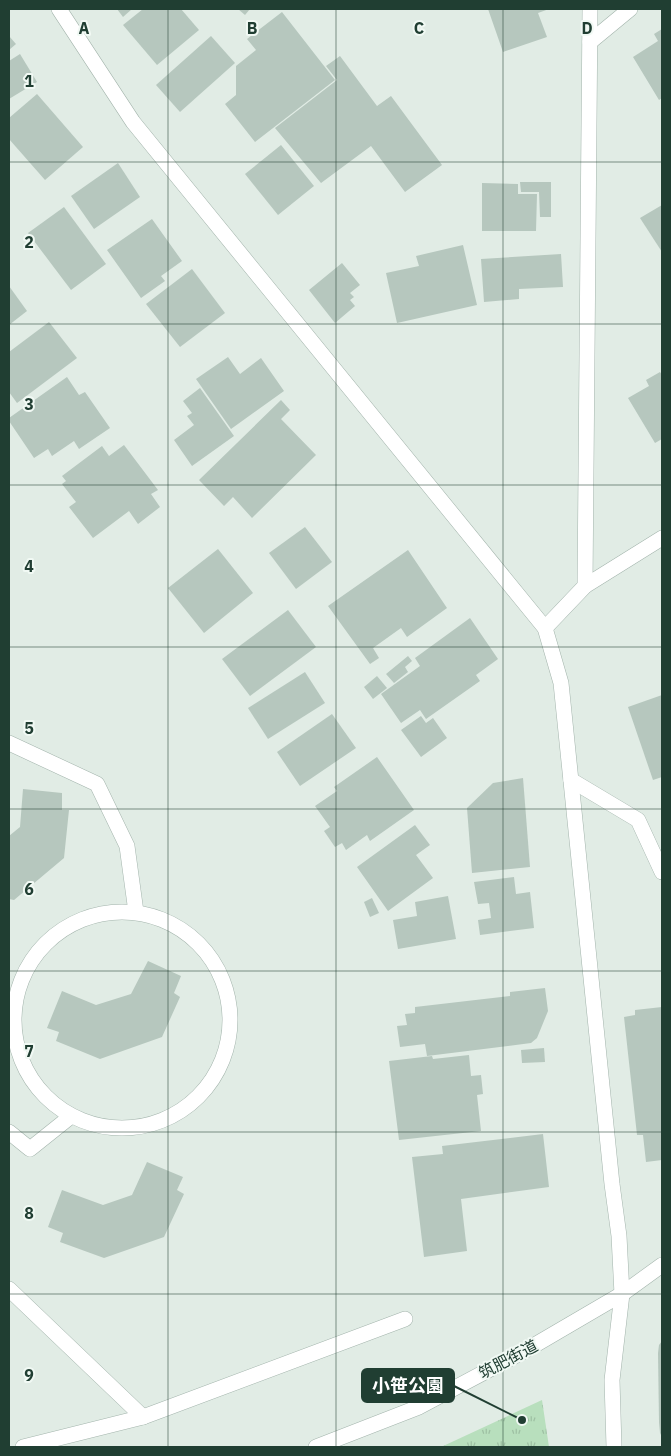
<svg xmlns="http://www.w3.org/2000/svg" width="671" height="1456" font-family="'IBM Plex Sans','Noto Sans JP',sans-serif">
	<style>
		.park { fill: url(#park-tufts) }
		.building { fill: #b6c7be }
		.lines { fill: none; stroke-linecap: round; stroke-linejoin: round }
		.service-casing { stroke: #a3b4ac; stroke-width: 16 }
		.minor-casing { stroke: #a3b4ac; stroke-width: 16 }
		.tertiary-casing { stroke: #a3b4ac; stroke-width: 16 }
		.service { stroke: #fff; stroke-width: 15 }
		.minor { stroke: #fff; stroke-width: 15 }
		.tertiary { stroke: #fff; stroke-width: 15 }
		.grid { fill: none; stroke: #203e32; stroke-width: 1; stroke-opacity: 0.55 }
		.labels { text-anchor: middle; stroke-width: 4; stroke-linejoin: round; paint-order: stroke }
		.street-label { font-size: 16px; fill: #203e32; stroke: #f1f9f4 }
		.grid-label { font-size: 16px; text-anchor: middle; font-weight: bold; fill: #203e32; stroke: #f1f9f4; stroke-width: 4; stroke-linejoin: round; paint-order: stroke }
		.leader { fill: none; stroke: #203e32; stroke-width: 2 }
		.callout-dot { fill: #203e32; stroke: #f1f9f4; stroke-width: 2 }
		.callout { fill: #203e32; stroke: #203e32; stroke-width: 2 }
		.callout-label { font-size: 18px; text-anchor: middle; font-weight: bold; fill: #fff }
	</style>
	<defs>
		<pattern id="park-tufts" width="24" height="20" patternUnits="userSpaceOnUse" patternTransform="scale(1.25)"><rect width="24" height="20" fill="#b8dfbd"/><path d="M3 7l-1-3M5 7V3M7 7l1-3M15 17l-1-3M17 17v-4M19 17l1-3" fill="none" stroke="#9ec0a3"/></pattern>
	</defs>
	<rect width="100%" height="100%" fill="#e1ece5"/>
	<!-- park -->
	<path class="park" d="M 542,1400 L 549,1447 L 441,1447 Z"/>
	<!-- building -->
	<g class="building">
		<path d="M 117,9 L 132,9 L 123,17 Z"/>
		<path d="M 143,9 L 181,9 L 199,30 L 157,65 L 123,25 Z"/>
		<path d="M 238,9 L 250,9 L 245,15 Z"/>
		<path d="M 488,9 L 549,9 L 538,13 L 547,37 L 503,52 Z"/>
		<path d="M 282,12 L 335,80 L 255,142 L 225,104 L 236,95 L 236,66 L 256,50 L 247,39 Z"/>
		<path d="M 662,29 L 662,98 L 659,100 L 633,57 L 658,41 L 654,34 Z"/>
		<path d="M 9,36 L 16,44 L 9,50 Z"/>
		<path d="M 211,36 L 235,63 L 180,112 L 156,85 Z"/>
		<path d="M 20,54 L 37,82 L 9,99 L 9,61 Z"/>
		<path d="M 340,56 L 377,106 L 391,96 L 442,165 L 405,192 L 371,146 L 321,183 L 275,128 L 337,80 L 326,66 Z"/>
		<path d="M 37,94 L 83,147 L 45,180 L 9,139 L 9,118 Z"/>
		<path d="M 281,145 L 314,186 L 278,215 L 245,174 Z"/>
		<path d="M 118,163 L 140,197 L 94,229 L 71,196 Z"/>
		<path d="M 520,182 L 551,182 L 551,217 L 540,217 L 539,192 L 521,192 Z"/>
		<path d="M 482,183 L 518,184 L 518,194 L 537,194 L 536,231 L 482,231 Z"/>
		<path d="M 662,205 L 662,252 L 640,218 Z"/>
		<path d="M 64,207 L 106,264 L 71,290 L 28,233 Z"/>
		<path d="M 152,219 L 182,261 L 161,276 L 165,281 L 141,298 L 107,250 Z"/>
		<path d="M 463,245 L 477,305 L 397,323 L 386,273 L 419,266 L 416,256 Z"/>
		<path d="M 561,254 L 563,287 L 519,289 L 519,299 L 484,302 L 481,259 Z"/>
		<path d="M 342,263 L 360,285 L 350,293 L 354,297 L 350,300 L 355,306 L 335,323 L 309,290 Z"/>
		<path d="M 192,269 L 225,313 L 180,347 L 146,304 Z"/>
		<path d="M 9,286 L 27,311 L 9,325 Z"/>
		<path d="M 49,322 L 77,358 L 17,403 L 9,392 L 9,352 Z"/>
		<path d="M 228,357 L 240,374 L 261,358 L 284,391 L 231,429 L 196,379 Z"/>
		<path d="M 660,372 L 662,375 L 662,439 L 655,443 L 628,398 L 649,386 L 646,380 Z"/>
		<path d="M 67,377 L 79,395 L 85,392 L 110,428 L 79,449 L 74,441 L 52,456 L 48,449 L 34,458 L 9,421 L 9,418 Z"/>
		<path d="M 200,388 L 234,436 L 192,466 L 174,440 L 194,425 L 187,416 L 192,413 L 183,401 Z"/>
		<path d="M 281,400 L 290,410 L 281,419 L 316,455 L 252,518 L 233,497 L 224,506 L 199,480 Z"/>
		<path d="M 124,445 L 158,490 L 151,494 L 160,507 L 138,524 L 129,511 L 93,538 L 69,507 L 76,502 L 62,484 L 66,481 L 62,476 L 102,446 L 109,456 Z"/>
		<path d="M 305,527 L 332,562 L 296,589 L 269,553 Z"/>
		<path d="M 218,549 L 253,593 L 204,633 L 168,588 Z"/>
		<path d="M 408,550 L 447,608 L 407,637 L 401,628 L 373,648 L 379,658 L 370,664 L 328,606 Z"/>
		<path d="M 288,610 L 316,647 L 250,696 L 222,659 Z"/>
		<path d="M 470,618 L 498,659 L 476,675 L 480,681 L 426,719 L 420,710 L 401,723 L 381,694 L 420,666 L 415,658 Z"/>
		<path d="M 408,656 L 412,661 L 405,667 L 408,672 L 394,683 L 386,674 Z"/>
		<path d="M 305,672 L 325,703 L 268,739 L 248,708 Z"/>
		<path d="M 377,676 L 387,688 L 373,699 L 364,687 Z"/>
		<path d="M 662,695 L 662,777 L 653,780 L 628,707 Z"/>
		<path d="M 332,714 L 356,748 L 300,786 L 277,752 Z"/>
		<path d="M 421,716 L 426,723 L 433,718 L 447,738 L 421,757 L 401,730 Z"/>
		<path d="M 377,757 L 414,810 L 370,841 L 367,835 L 346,850 L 342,843 L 335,847 L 324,831 L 330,827 L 315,806 L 337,791 L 334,787 Z"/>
		<path d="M 523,778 L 530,867 L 472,873 L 467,808 L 493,783 Z"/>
		<path d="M 23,789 L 62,793 L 62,810 L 69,810 L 64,858 L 14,900 L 9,899 L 9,836 L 20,827 Z"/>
		<path d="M 415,825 L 430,845 L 416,855 L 433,878 L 388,911 L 357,867 Z"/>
		<path d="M 514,877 L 516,894 L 530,892 L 534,928 L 480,935 L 478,920 L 491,918 L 489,903 L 478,904 L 474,882 Z"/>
		<path d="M 448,896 L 456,939 L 398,949 L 393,920 L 417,916 L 415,902 Z"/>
		<path d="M 372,898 L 379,913 L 370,917 L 364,902 Z"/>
		<path d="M 148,961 L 181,976 L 174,993 L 180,997 L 162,1037 L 100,1059 L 56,1041 L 59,1032 L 47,1028 L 62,991 L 96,1005 L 131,994 Z"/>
		<path d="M 545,988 L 548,1011 L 537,1038 L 531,1043 L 427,1056 L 425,1044 L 400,1047 L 397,1026 L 407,1025 L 405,1014 L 415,1013 L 415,1007 L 510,996 L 510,992 Z"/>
		<path d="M 662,1007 L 662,1146 L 661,1146 L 662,1160 L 646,1162 L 643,1135 L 637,1135 L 624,1017 L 635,1015 L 635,1010 Z"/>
		<path d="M 544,1048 L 545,1062 L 522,1063 L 521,1050 Z"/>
		<path d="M 469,1055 L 471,1076 L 481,1075 L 483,1094 L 477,1095 L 481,1131 L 399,1140 L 389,1061 L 432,1056 L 433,1059 Z"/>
		<path d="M 543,1134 L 549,1187 L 461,1199 L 467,1251 L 424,1257 L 412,1157 L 443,1154 L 442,1146 Z"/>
		<path d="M 147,1162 L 183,1177 L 177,1190 L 184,1194 L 164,1237 L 104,1258 L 60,1242 L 63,1233 L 48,1227 L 62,1190 L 103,1205 L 132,1195 Z"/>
		<path d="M 662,1341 L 662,1437 L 660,1433 L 659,1422 L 658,1353 L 659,1345 Z"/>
	</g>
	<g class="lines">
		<!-- service casing -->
		<g class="service-casing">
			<g id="service">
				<path d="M 9,743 L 97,784 L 127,846 L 136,912"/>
				<circle cx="122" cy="1020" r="108"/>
				<path d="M 9,1132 L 30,1149 L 70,1117"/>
			</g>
		</g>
		<!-- minor casing -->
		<g class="minor-casing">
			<g id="minor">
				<path d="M 590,42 L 630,9"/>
				<path d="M 585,586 L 662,538"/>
				<path d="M 545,628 L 585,586 L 590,9"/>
				<path d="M 571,780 L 638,820 L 662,872"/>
				<path d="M 9,1289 L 143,1417"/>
				<path d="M 23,1447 L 143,1417 L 405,1319"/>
			</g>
		</g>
		<!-- tertiary casing -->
		<g class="tertiary-casing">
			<g id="tertiary">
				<path d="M 59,9 L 133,122 L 545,628 L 561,683 L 612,1184 L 619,1236 L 622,1294 L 612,1380 L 614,1447"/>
				<path d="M 316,1447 L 419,1407 L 528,1349 L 569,1325 L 622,1294 L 662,1265"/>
			</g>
		</g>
		<!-- service -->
		<use href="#service" class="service"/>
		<!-- minor -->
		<use href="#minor" class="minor"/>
		<!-- tertiary -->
		<use href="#tertiary" class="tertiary"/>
	</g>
	<!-- grid -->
	<path class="grid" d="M 168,9 L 168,1447M 336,9 L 336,1447M 503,9 L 503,1447M 9,162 L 662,162M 9,324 L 662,324M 9,485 L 662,485M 9,647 L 662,647M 9,809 L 662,809M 9,971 L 662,971M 9,1132 L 662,1132M 9,1294 L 662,1294"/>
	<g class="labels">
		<!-- street labels -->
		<g class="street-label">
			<text transform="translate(508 1359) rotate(-28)" y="6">筑肥街道</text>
		</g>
	</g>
	<g class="grid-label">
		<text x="84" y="34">A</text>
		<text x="252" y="34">B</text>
		<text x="419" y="34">C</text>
		<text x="587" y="34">D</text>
		<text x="29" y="87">1</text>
		<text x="29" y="248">2</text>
		<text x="29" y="410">3</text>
		<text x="29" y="572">4</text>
		<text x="29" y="734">5</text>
		<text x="29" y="895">6</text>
		<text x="29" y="1057">7</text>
		<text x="29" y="1219">8</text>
		<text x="29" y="1381">9</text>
	</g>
	<!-- callouts -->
	<path class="leader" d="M522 1420L454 1386"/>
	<circle class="callout-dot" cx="522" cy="1420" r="5"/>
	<rect class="callout" x="362" y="1369" width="92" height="33" rx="5"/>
	<g class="callout-label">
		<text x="408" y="1392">小笹公園</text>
	</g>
	<!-- border -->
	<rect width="671" height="1456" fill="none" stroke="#203e32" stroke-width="20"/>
</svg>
